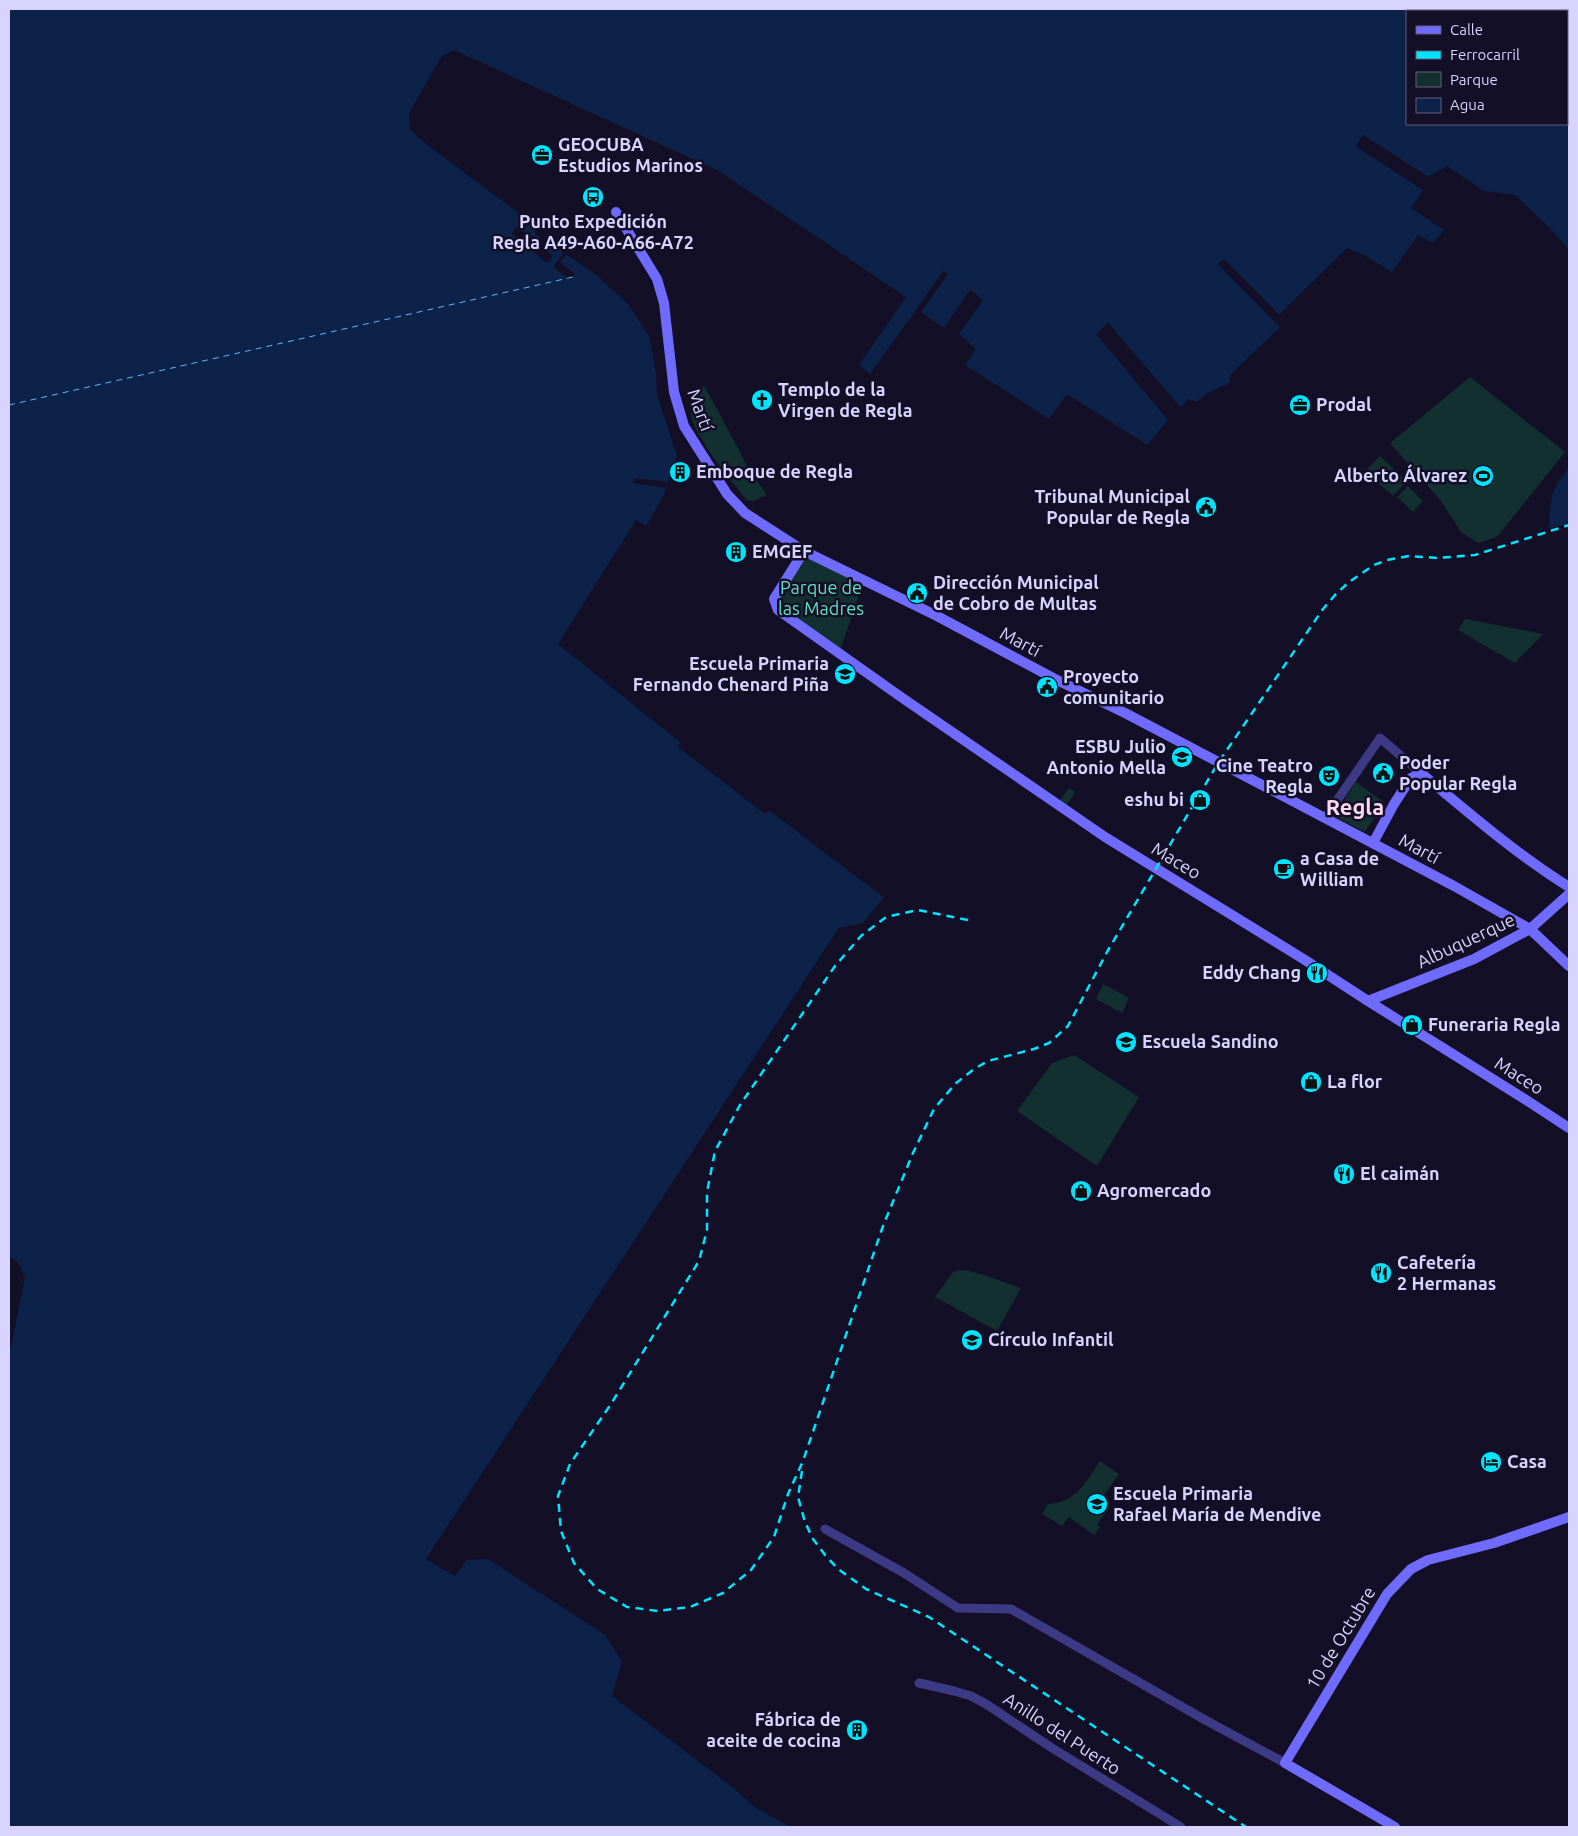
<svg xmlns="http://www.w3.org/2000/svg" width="1578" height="1836" font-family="Ubuntu,sans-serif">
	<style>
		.green { fill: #12302f }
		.water { fill: #0c2248; fill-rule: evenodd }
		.pier { fill: #130f26 }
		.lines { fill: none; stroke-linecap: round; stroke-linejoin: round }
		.ferry { stroke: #62b6ff; stroke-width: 1; stroke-dasharray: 6 5; stroke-linecap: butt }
		.tertiary { stroke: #3d3a85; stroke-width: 9 }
		.secondary { stroke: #6f6bff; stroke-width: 10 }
		.rail { stroke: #00e5ff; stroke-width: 2.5; stroke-dasharray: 8 6; stroke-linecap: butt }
		.labels { text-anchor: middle; stroke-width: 5; stroke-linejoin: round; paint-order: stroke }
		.poi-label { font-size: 18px; font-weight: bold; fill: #d9d4ff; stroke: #130f26; text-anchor: start }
		.street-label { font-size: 18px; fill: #d9d4ff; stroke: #130f26 }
		.park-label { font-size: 18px; fill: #5fe0c0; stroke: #130f26 }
		.district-label { font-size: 22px; font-weight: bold; fill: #ffd6f0; stroke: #130f26 }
	</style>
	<rect width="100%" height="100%" fill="#130f26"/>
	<!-- green -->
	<g class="green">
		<path d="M 1470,377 L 1565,452 L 1497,537 L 1478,543 L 1461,532 L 1441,501 L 1390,443 Z"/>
		<path d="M 704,385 L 749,469 L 767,495 L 753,501 L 747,500 C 733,483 691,433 691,413 C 690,404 699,393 704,385 Z"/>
		<path d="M 1380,456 L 1407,481 L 1393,496 L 1365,471 Z"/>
		<path d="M 1408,486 L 1423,501 L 1413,512 L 1397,497 Z"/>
		<path d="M 804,551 L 864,581 L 839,653 L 776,606 Z"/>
		<path d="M 1465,619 L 1543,634 L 1515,663 L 1458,630 Z"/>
		<path d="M 1356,782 L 1384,802 L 1365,832 L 1334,816 Z"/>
		<path d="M 1069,788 L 1075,792 L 1067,805 L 1059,801 Z"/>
		<path d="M 1103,984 L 1129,998 L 1122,1013 L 1096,999 Z"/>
		<path d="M 1074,1055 L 1139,1097 L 1097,1166 L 1017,1111 L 1052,1063 Z"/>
		<path d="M 960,1270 C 979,1271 1002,1282 1021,1288 L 997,1331 L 935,1297 L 953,1272 Z"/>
		<path d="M 1100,1461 L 1119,1474 L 1099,1502 L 1108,1509 L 1097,1525 L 1100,1527 L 1094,1535 L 1069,1517 L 1062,1526 L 1042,1514 L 1048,1504 C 1077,1502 1085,1483 1100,1461 Z"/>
	</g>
	<!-- water -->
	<g class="water">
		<path d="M 9,9 L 1569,9 L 1569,250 L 1549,227 L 1515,195 L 1484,191 L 1447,166 L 1428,177 L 1363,135 L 1356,146 L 1423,190 L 1411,208 L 1444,230 L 1433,243 L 1418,235 L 1392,272 L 1364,255 L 1347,248 L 1279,315 L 1224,260 L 1218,264 L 1280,327 L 1231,374 L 1229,383 L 1207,393 L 1196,402 L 1188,399 L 1181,408 L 1108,323 L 1097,334 L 1168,420 L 1147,445 L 1067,394 L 1049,419 L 965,365 L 976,349 L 959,334 L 983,300 L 970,290 L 944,328 L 921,312 L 947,274 L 944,271 L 870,374 L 859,365 L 906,297 L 719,171 L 454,50 L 442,56 L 409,113 L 410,129 L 426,144 L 528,220 L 536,235 L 540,236 L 540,239 L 549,247 L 551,244 L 595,274 L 628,304 L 649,336 L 656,373 L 657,395 L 677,456 L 664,495 L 646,526 L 636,520 L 558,644 L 680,742 L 678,747 L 765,814 L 770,811 L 884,897 L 863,923 L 839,928 L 426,1559 L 455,1576 L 466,1560 L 488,1559 L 605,1635 L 622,1662 L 612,1696 L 735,1789 L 753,1806 L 790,1827 L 9,1827 L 9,1355 L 25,1277 L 17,1262 L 9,1256 ZM 1407,11 L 1567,11 L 1567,124 L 1407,124 Z"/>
		<path d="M 1569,468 L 1569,518 L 1567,524 L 1549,528 C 1551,498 1549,492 1569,468 Z"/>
	</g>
	<!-- pier -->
	<g class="pier">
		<path d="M 1363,135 L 1428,177 L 1427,179 L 1364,138 L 1360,145 L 1424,187 L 1423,190 L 1356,146 Z"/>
		<path d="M 517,227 L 537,243 L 541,238 L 550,246 L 546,251 L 553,256 L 547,263 L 511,233 Z"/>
		<path d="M 565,251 L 568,253 L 560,262 L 575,274 L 570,280 L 553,267 Z"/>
		<path d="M 1224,259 L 1279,315 L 1277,317 L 1223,263 L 1222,264 L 1275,318 L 1273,320 L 1218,264 Z"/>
		<path d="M 943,271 L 948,274 L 921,312 L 919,311 L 944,274 L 918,310 L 916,310 Z"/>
		<path d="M 970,290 L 983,300 L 959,334 L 957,333 L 980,300 L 971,294 L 947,329 L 944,328 Z"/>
		<path d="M 1108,323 L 1181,408 L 1180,409 L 1108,327 L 1100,334 L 1170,419 L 1168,420 L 1096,334 Z"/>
		<path d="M 634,478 L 668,482 L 666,488 L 633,483 Z"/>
		<path d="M 811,840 L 885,895 L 884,897 L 810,842 Z"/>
		<path d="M 865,924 L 840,930 L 631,1253 L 429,1558 L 455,1573 L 464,1558 L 468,1557 L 455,1576 L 426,1559 L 839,928 Z"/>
		<path d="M 9,1256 L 20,1266 L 25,1277 L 9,1355 L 10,1331 L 22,1277 L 18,1267 L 9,1259 Z"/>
	</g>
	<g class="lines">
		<!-- ferry -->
		<path class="ferry" d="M 9,405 L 573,277"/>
		<!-- tertiary -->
		<g class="tertiary">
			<path d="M 1325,818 L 1380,738 L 1421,773"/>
			<path d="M 825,1529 L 904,1573 L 958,1608 L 1011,1609 L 1207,1721 L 1285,1763"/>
			<path d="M 919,1683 L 954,1691 L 971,1696 L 986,1704 L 1052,1748 L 1181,1827"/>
		</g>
		<!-- secondary -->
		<g class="secondary">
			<path d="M 616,212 L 657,279 L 664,303 L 674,392 L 684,426 L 727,494 L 745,513 L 804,551 L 937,616 L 1055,679 L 1127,714 L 1454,886 L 1530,929 L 1569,966"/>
			<path d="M 804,551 L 774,599 L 778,610 L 901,697 L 1105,837 L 1305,960 L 1368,1001 L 1523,1098 L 1569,1128"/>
			<path d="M 1373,843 L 1394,804 L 1411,778 L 1421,773 C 1469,813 1516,854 1569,887"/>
			<path d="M 1368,1001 L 1474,959 L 1530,929 L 1569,894"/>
			<path d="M 1395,1827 L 1285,1763 L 1387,1594 L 1411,1569 L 1428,1560 L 1494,1543 L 1569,1517"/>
		</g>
		<!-- rail -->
		<g class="rail">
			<path d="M 968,920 L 918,910 L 886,917 L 861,936 L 835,966 L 740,1105 L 715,1151 L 707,1192 L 707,1230 L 699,1261 L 611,1404 L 570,1464 L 558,1496 L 561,1531 L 574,1563 L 597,1589 L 627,1607 L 658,1611 L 690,1607 L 723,1593 L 751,1570 L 774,1537 L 788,1494 L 803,1461 L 883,1226 L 913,1153 L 934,1109 L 955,1084 L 974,1069 L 988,1061 L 1034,1049 L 1049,1043 L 1068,1026 L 1107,952 L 1218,763 L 1323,609 L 1335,595 L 1349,582 L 1374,565 L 1387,560 L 1409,556 L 1438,558 L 1475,555 L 1569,525"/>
			<path d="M 802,1471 L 798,1497 L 805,1522 L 813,1539 L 825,1555 L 838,1569 L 866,1589 L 929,1617 L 1246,1827"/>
		</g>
	</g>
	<!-- icons -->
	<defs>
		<g id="office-disc" transform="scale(1.125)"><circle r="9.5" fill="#00e5ff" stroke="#130f26"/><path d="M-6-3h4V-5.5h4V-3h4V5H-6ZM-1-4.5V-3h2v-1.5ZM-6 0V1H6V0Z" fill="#111"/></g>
		<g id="bus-disc" transform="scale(1.125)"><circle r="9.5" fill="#00e5ff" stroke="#130f26"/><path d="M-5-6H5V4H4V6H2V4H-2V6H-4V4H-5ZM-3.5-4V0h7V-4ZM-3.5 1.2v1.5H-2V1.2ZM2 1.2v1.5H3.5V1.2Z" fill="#111"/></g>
		<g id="church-disc" transform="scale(1.125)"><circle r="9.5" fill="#00e5ff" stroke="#130f26"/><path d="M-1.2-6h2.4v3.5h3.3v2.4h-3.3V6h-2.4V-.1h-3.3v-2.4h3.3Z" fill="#111"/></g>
		<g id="building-disc" transform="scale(1.125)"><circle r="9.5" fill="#00e5ff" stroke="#130f26"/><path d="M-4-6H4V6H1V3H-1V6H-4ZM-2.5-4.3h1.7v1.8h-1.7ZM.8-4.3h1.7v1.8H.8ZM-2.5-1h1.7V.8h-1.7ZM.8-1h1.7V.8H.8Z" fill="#111"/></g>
		<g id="stadium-disc" transform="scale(1.125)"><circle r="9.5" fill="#00e5ff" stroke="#130f26"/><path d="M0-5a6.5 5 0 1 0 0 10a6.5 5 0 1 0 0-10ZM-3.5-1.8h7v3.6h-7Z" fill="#111"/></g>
		<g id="civic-disc" transform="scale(1.125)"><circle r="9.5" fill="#00e5ff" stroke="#130f26"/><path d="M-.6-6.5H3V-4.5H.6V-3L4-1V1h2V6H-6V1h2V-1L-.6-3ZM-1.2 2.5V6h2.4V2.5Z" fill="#111"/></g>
		<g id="school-disc" transform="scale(1.125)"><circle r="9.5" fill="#00e5ff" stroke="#130f26"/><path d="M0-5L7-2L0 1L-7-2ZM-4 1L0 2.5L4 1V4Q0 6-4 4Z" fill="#111"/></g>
		<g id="theatre-disc" transform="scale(1.125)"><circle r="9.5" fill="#00e5ff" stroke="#130f26"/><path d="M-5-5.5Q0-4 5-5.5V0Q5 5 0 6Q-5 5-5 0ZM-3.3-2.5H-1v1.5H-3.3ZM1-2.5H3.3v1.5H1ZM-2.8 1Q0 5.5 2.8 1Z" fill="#111"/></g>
		<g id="shop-disc" transform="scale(1.125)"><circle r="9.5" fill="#00e5ff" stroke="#130f26"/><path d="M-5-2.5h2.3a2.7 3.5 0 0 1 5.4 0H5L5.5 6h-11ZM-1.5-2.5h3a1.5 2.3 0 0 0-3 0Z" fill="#111"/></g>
		<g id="cafe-disc" transform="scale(1.125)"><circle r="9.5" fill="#00e5ff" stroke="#130f26"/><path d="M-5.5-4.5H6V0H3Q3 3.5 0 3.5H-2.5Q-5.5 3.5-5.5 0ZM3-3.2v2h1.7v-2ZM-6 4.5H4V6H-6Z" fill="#111"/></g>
		<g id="restaurant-disc" transform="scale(1.125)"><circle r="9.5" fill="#00e5ff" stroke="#130f26"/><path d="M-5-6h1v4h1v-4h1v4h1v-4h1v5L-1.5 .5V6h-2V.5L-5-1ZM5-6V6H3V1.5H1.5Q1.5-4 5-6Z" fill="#111"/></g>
		<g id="hotel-disc" transform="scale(1.125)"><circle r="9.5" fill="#00e5ff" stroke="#130f26"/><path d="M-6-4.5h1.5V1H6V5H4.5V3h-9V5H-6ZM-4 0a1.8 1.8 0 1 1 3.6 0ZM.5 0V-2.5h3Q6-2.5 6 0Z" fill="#111"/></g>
	</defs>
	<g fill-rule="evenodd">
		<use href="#office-disc" x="542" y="155"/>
		<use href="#bus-disc" x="593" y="197"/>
		<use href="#church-disc" x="762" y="400"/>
		<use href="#office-disc" x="1300" y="405"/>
		<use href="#building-disc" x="680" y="472"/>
		<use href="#stadium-disc" x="1483" y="476"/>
		<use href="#civic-disc" x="1206" y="507"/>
		<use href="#building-disc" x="736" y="552"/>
		<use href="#civic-disc" x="917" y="593"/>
		<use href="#school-disc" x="845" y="674"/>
		<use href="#civic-disc" x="1047" y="687"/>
		<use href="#school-disc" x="1182" y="757"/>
		<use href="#civic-disc" x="1383" y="773"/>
		<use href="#theatre-disc" x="1329" y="776"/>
		<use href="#shop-disc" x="1200" y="800"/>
		<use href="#cafe-disc" x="1284" y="869"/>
		<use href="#restaurant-disc" x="1317" y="973"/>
		<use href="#shop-disc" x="1412" y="1025"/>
		<use href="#school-disc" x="1126" y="1042"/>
		<use href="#shop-disc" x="1311" y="1082"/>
		<use href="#restaurant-disc" x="1344" y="1174"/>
		<use href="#shop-disc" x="1081" y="1191"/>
		<use href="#restaurant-disc" x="1381" y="1273"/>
		<use href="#school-disc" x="972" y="1340"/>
		<use href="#hotel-disc" x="1491" y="1462"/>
		<use href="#school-disc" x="1097" y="1504"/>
		<use href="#building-disc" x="857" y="1730"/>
	</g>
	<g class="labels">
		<!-- poi labels -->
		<g class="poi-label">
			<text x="558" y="151">GEOCUBA<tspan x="558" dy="21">Estudios Marinos</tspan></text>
			<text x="593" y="228" text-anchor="middle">Punto Expedición<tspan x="593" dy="21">Regla A49-A60-A66-A72</tspan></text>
			<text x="778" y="396">Templo de la<tspan x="778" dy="21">Virgen de Regla</tspan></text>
			<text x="1316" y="411">Prodal</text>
			<text x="696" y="478">Emboque de Regla</text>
			<text x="1467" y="482" text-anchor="end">Alberto Álvarez</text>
			<text x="1190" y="503" text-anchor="end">Tribunal Municipal<tspan x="1190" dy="21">Popular de Regla</tspan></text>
			<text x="752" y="558">EMGEF</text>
			<text x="933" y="589">Dirección Municipal<tspan x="933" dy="21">de Cobro de Multas</tspan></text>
			<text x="829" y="670" text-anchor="end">Escuela Primaria<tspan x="829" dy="21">Fernando Chenard Piña</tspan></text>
			<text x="1063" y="683">Proyecto<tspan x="1063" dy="21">comunitario</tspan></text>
			<text x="1166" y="753" text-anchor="end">ESBU Julio<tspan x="1166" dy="21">Antonio Mella</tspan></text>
			<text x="1399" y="769">Poder<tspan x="1399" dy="21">Popular Regla</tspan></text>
			<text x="1313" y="772" text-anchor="end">Cine Teatro<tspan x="1313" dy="21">Regla</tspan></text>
			<text x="1184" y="806" text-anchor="end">eshu bi</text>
			<text x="1300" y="865">a Casa de<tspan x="1300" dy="21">William</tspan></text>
			<text x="1301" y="979" text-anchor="end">Eddy Chang</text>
			<text x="1428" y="1031">Funeraria Regla</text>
			<text x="1142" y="1048">Escuela Sandino</text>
			<text x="1327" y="1088">La flor</text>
			<text x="1360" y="1180">El caimán</text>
			<text x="1097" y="1197">Agromercado</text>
			<text x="1397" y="1269">Cafetería<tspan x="1397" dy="21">2 Hermanas</tspan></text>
			<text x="988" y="1346">Círculo Infantil</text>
			<text x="1507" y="1468">Casa</text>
			<text x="1113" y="1500">Escuela Primaria<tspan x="1113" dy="21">Rafael María de Mendive</tspan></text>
			<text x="841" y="1726" text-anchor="end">Fábrica de<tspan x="841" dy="21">aceite de cocina</tspan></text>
		</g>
		<!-- street labels -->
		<g class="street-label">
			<text transform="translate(700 410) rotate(70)" y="6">Martí</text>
			<text transform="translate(1020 642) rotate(28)" y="6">Martí</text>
			<text transform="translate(1419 849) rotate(28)" y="6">Martí</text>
			<text transform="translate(1176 861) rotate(31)" y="6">Maceo</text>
			<text transform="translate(1466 941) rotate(-25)" y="6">Albuquerque</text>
			<text transform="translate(1519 1076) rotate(32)" y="6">Maceo</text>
			<text transform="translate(1341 1638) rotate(-59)" y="6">10 de Octubre</text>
			<text transform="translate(1062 1734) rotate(33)" y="6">Anillo del Puerto</text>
		</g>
		<!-- park labels -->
		<g class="park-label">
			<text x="821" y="594">Parque de<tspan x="821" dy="21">las Madres</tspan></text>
		</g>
		<!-- district labels -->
		<g class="district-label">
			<text x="1355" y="815">Regla</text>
		</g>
	</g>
	<!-- border -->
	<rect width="1578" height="1836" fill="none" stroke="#d9d4ff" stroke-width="20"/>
	<!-- legend -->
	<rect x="1406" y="10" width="162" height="115" fill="#130f26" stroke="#625e7d"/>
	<rect x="1416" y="26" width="25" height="8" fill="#6f6bff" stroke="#625e7d"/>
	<text x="1450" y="35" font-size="15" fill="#d9d4ff">Calle</text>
	<rect x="1416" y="51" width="25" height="8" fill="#00e5ff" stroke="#625e7d"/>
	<text x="1450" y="60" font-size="15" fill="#d9d4ff">Ferrocarril</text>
	<rect x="1416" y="72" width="25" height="15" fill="#12302f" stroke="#625e7d"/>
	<text x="1450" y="85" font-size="15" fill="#d9d4ff">Parque</text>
	<rect x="1416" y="98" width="25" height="15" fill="#0c2248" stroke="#625e7d"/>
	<text x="1450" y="110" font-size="15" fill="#d9d4ff">Agua</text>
</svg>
